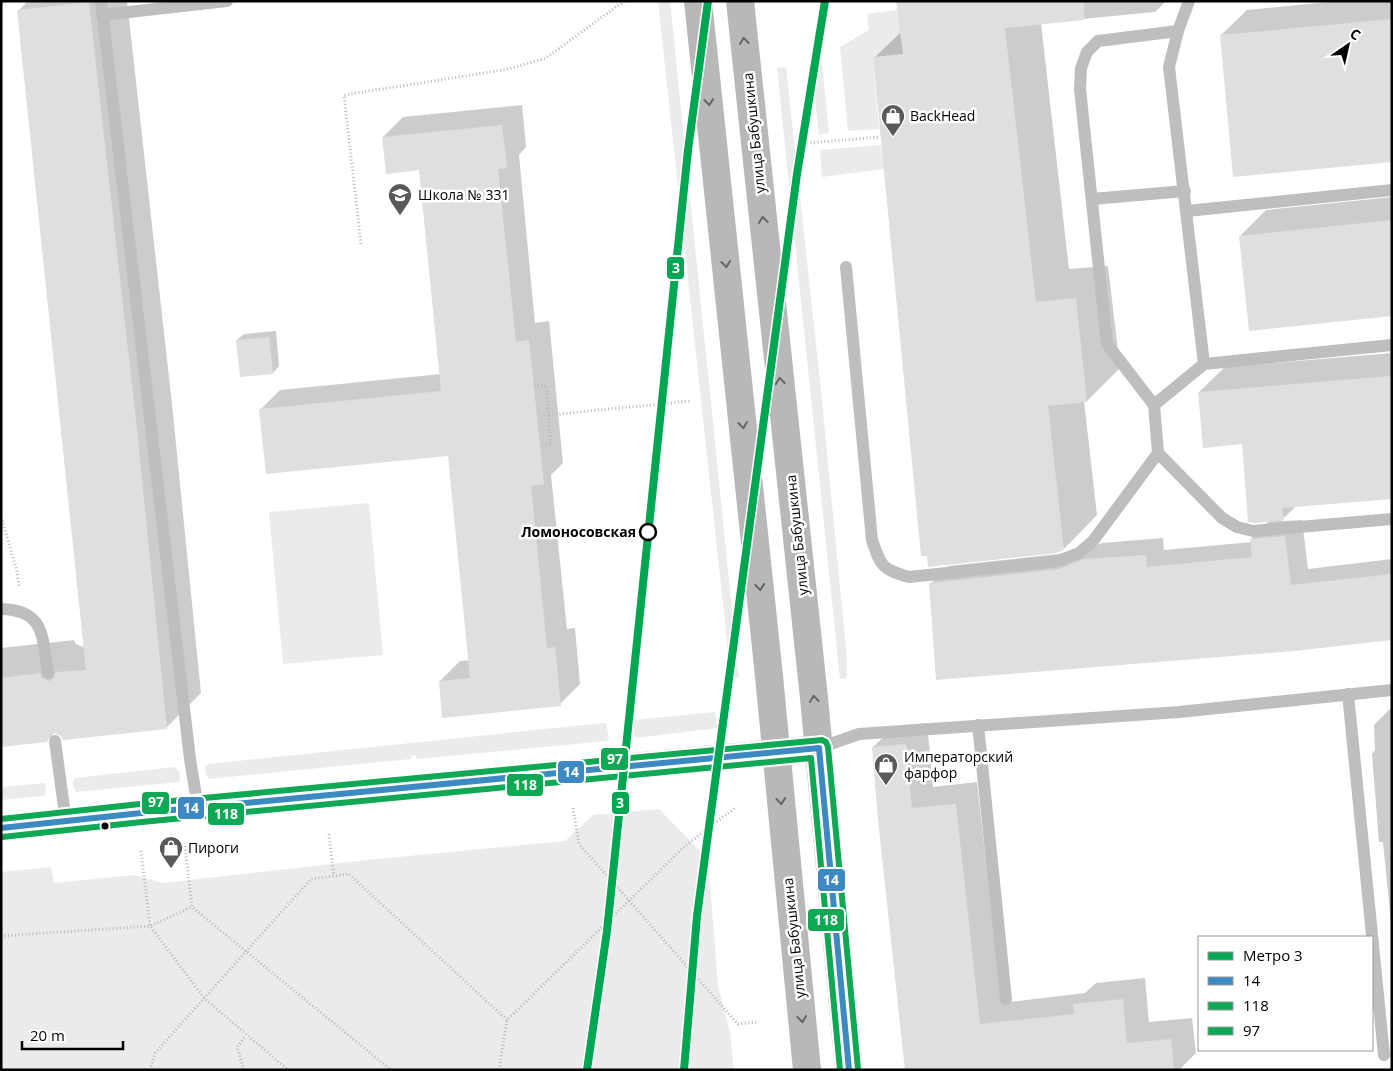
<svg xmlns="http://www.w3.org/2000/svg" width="1393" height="1071" font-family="'Open Sans',sans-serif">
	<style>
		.green { fill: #ebebeb }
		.shadow { fill: #0003 }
		.building { fill: #dfdfdf }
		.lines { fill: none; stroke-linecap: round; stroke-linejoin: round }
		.path { stroke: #b9b9b9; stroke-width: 3; stroke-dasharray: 1 2.5; stroke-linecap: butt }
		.lane { stroke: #bebebe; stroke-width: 12 }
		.street { stroke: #bebebe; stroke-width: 26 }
		.secondary { stroke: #b8b8b8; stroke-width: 28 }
		.bus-1-casing { stroke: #fff; stroke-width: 10 }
		.bus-2-casing { stroke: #fff; stroke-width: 10 }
		.bus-3-casing { stroke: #fff; stroke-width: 10 }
		.bus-1 { stroke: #3d8ac2; stroke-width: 6 }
		.bus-2 { stroke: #10a855; stroke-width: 6 }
		.bus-3 { stroke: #10a855; stroke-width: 6 }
		.metro-1-casing { stroke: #fff; stroke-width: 11 }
		.metro-1 { stroke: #00a651; stroke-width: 8 }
		.oneway { stroke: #656565 }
		.stop-dot { fill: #fff; stroke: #000; stroke-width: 2.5 }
		.bus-dot { fill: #000; stroke: #fff; stroke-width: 2 }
		.labels { text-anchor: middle; stroke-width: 5; stroke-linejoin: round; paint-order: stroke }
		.poi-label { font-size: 14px; fill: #000; stroke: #fff; text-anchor: start }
		.street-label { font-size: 14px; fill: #000; stroke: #fff }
		.stop-label { font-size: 14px; font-weight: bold; fill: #000; stroke: #fff; text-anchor: end }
		.line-badge { stroke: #fff; stroke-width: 2 }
		.badge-label { font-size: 14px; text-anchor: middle; font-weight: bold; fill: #fff }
	</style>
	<rect width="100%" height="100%" fill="#fff"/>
	<!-- green -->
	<g class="green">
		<path d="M 658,1 L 670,1 L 739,678 L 731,678 Z"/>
		<path d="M 897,10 L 932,50 L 873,58 L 879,129 L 848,131 L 840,47 L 869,30 L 867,14 Z"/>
		<path d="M 822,63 L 829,133 L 819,135 L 811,64 Z"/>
		<path d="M 786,67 L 821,391 L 847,659 L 847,676 L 845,679 L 840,679 L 777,68 Z"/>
		<path d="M 881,145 L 884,169 L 822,177 L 820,150 Z"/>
		<path d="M 369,503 L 383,655 L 283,664 L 269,512 Z"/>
		<path d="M 715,712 L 717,728 L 636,738 C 632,733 631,725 635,720 Z"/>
		<path d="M 603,723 L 606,724 L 609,737 L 607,741 L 417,759 L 415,755 L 411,756 L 411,759 L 209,779 L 206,775 L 205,767 L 208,764 Z"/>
		<path d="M 174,767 L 179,771 L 180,782 L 76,792 C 73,787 72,783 75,778 Z"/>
		<path d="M 45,783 L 46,793 L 44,796 L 1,800 L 1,787 Z"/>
		<path d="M 659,809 L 708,859 L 718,986 L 730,1032 L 734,1070 L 1,1070 L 1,872 L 51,867 L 54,883 L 134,875 L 163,883 L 367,860 L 565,841 L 593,815 Z"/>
	</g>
	<!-- shadow -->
	<g class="shadow">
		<path d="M 28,1 L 127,1 L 172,404 L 201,693 L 166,728 L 62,735 L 55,732 L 46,741 L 1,746 L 1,648 L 74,640 L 76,644 L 83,647 L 84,645 L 19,10 Z"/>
		<path d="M 898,1 L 1166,1 L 1155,12 L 1041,23 L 1069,269 L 1108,266 L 1120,368 L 1087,401 L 1084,401 L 1097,515 L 1064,549 L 874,58 L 902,31 Z"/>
		<path d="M 1338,1 L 1392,1 L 1392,161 L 1221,35 L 1247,10 Z"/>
		<path d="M 522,105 L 526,147 L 519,155 L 535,323 L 549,321 L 563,463 L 551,475 L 567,629 L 575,628 L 580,684 L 560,704 L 440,681 L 460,661 L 470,660 L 449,454 L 260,410 L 280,390 L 441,374 L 420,169 L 383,137 L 403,117 Z"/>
		<path d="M 1392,197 L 1392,315 L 1240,236 L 1266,210 Z"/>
		<path d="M 276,331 L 279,366 L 273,373 L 237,340 L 244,334 Z"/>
		<path d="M 1392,353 L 1392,497 L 1296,506 L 1281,521 L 1302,520 L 1308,569 L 1392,559 L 1392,639 L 930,584 L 948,566 L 1077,552 L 1102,543 L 1163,538 L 1164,550 L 1252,542 L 1251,539 L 1270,520 L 1243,443 L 1199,392 L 1225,367 Z"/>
		<path d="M 1392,707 L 1392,933 L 1383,842 L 1379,842 L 1372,754 L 1375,750 L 1374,725 Z"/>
		<path d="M 927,723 L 933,787 L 977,782 L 1002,1003 L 1085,993 L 1096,983 L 1145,978 L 1149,1022 L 1192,1018 L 1196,1053 L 1179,1070 L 907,1070 L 873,747 L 895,726 Z"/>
	</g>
	<!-- building -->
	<g class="building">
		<path d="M 896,1 L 1084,1 L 1084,20 L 1005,28 L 1036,302 L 1076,298 L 1087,402 L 1048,406 L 1064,550 L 1056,553 L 928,567 L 927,556 L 921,556 L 873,57 L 903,54 Z"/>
		<path d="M 89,2 L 138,439 L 167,729 L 63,740 L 61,736 L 54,733 L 50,735 L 47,742 L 1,747 L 1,678 L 40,673 L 42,678 L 49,681 L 53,679 L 56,672 L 86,670 L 17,10 Z"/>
		<path d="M 1392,19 L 1392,162 L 1233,177 L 1220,35 Z"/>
		<path d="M 502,125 L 507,168 L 498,169 L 516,342 L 529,340 L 544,484 L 531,486 L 547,648 L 555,647 L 561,706 L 442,718 L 439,681 L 470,678 L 448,456 L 266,474 L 259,409 L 441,391 L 419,170 L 386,174 L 382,137 Z"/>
		<path d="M 1392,220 L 1392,316 L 1249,331 L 1239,236 Z"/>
		<path d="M 269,337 L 273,374 L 240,377 L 236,340 Z"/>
		<path d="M 1392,376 L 1392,499 L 1282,508 L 1284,520 L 1254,523 L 1248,522 L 1242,444 L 1203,448 L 1198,392 Z"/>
		<path d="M 1285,536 L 1291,585 L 1392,574 L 1392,640 L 1294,651 L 936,680 L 929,583 L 1059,569 L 1084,559 L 1146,555 L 1147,567 L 1252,557 L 1250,539 Z"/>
		<path d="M 906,744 L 912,808 L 956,804 L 980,1024 L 1074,1014 L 1073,1004 L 1123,999 L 1127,1043 L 1171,1039 L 1174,1070 L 905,1070 L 878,820 L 872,747 Z"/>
	</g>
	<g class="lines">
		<!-- path -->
		<g class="path">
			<path d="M 807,143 L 880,137"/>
			<path d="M 361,244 L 344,95 L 509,69 L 546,58 L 624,1"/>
			<path d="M 534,386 L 546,385 L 551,445 L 540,445"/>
			<path d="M 549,415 L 691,401"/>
			<path d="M 1,517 L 17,571 L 19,587"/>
			<path d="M 573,808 L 579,844 L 738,1024 L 759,1022"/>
			<path d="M 329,834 L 334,876"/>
			<path d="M 185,846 L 192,907 L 391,1070"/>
			<path d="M 141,851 L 150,926 L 204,998 L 288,1070"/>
			<path d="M 1,936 L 150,926 L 192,907"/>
			<path d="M 150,1070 L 155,1053 L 311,879 L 349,874 L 507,1020"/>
			<path d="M 244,1070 L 237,1047 L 246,1036"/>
			<path d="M 499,1070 L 507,1020 L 685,846 L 735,808"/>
		</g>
		<!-- lane -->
		<g class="lane">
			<path d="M 101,1 L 190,759 L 198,808"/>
			<path d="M 1189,1 L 1178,31 L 1169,67 L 1204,364 L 1154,405 L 1158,453 L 1222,518 L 1237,527 L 1253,531 L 1392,519"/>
			<path d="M 102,15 L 227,1"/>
			<path d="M 1092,199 L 1185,191"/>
			<path d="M 1187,211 L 1392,190"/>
			<path d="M 846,267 L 872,540 C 881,567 882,569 909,577 L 1058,561 L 1079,553 L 1093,541 L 1158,453"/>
			<path d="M 1204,364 L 1392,345"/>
			<path d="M 1154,405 L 1107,344 L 1080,89 L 1081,68 L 1087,52 L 1098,41 L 1178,31"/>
			<path d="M 1,609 C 46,610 42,638 48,673"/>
			<path d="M 1348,694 L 1384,1055"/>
			<path d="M 978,725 L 1006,999"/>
			<path d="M 55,741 L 66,822"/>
			<path d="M 819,748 L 859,734 L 1179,712 L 1392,690"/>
		</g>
		<!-- street -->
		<path class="street" d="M 1,828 L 141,813 L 819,748"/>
		<!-- secondary -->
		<g class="secondary">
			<path d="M 698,1 L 769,676 L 807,1070"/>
			<path d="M 740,1 L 814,698 L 849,1070"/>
		</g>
		<!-- bus-1 casing -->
		<g class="bus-1-casing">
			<path id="bus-1" d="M 1,828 L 141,813 L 819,748 L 849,1070"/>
		</g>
		<!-- bus-2 casing -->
		<g class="bus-2-casing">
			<path id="bus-2" d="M 2,837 L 142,822 L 811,758 L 840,1070"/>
		</g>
		<!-- bus-3 casing -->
		<g class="bus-3-casing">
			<path id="bus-3" d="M 1,819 L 140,804 L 822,740 L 826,742 L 828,747 L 858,1069"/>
		</g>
		<!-- bus-1 -->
		<use href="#bus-1" class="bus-1"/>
		<!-- bus-2 -->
		<use href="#bus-2" class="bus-2"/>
		<!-- bus-3 -->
		<use href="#bus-3" class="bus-3"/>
		<!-- metro-1 casing -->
		<g class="metro-1-casing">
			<g id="metro-1">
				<path d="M 587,1070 L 607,931 L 688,150 L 708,1"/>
				<path d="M 684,1070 L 697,916 L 797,174 L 825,1"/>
			</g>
		</g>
		<!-- metro-1 -->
		<use href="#metro-1" class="metro-1"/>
	</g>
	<!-- one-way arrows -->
	<defs><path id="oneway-chevron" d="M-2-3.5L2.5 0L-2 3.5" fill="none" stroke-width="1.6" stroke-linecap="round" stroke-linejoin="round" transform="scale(1.25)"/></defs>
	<g class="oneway">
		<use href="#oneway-chevron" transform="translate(744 41) rotate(-96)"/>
		<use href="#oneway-chevron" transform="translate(709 102) rotate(84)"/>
		<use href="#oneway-chevron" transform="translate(763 220) rotate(-96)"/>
		<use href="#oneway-chevron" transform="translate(726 264) rotate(84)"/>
		<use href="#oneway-chevron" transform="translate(780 381) rotate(-96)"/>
		<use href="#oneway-chevron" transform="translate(743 425) rotate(84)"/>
		<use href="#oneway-chevron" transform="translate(760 587) rotate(84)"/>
		<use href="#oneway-chevron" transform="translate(814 699) rotate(-96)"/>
		<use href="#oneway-chevron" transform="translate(781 801) rotate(85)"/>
		<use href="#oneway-chevron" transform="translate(802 1019) rotate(84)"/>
	</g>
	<!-- icons -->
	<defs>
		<g id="shop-pin" transform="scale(1.25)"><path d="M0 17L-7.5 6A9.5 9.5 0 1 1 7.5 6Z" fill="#595959" stroke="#fff"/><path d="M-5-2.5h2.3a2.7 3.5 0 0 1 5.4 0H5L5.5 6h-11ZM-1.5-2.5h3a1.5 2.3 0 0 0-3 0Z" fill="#fff"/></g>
		<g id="school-pin" transform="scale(1.25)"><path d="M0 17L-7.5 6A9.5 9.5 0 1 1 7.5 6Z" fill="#595959" stroke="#fff"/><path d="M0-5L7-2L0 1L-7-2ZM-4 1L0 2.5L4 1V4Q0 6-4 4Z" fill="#fff"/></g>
	</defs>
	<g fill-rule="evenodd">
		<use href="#shop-pin" x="893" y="116"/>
		<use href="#school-pin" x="400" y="195"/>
		<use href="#shop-pin" x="886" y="765"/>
		<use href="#shop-pin" x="171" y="848"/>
	</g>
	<!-- markers -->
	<circle class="stop-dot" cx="648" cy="532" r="8"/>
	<circle class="bus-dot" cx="105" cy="826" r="4.5"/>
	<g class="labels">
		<!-- poi labels -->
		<g class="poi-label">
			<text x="910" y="121">BackHead</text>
			<text x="418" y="200">Школа № 331</text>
			<text x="904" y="762">Императорский<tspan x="904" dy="16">фарфор</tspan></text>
			<text x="188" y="853">Пироги</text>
		</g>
		<!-- street labels -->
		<g class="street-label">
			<text transform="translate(754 133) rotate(-96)" y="5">улица Бабушкина</text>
			<text transform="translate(797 535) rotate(-96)" y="5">улица Бабушкина</text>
			<text transform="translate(794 938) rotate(-96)" y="5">улица Бабушкина</text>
		</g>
		<!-- stop labels -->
		<g class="stop-label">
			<text x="636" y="537">Ломоносовская</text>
		</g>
	</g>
	<g class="line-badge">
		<rect x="666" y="256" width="19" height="24" rx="5" fill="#00a651"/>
		<rect x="600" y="747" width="29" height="24" rx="5" fill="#10a855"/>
		<rect x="557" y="760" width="28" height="24" rx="5" fill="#3d8ac2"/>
		<rect x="506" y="773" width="38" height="24" rx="5" fill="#10a855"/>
		<rect x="141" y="791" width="29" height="24" rx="5" fill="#10a855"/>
		<rect x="611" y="791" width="19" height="24" rx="5" fill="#00a651"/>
		<rect x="177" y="796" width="28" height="24" rx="5" fill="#3d8ac2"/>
		<rect x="207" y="802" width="38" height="24" rx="5" fill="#10a855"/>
		<rect x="817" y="868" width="29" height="24" rx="5" fill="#3d8ac2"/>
		<rect x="807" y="908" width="38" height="24" rx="5" fill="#10a855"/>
	</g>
	<g class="badge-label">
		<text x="676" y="273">3</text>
		<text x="615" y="764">97</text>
		<text x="571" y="777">14</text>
		<text x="525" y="790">118</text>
		<text x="156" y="807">97</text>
		<text x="620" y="808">3</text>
		<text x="191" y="813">14</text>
		<text x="226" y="819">118</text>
		<text x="831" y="885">14</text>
		<text x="826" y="925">118</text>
	</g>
	<!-- border -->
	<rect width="1393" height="1071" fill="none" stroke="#000000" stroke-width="5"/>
	<!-- legend -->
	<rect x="1198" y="936" width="175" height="115" fill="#ffffff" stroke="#999999"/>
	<rect x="1208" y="952" width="25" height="8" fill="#00a651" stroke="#999999"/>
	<text x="1243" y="961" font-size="15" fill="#000000">Метро 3</text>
	<rect x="1208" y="977" width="25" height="8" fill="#3d8ac2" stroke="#999999"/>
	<text x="1243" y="986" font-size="15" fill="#000000">14</text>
	<rect x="1208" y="1002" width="25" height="8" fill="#10a855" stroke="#999999"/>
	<text x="1243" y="1011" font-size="15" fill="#000000">118</text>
	<rect x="1208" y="1027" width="25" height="8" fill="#10a855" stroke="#999999"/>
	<text x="1243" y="1036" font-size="15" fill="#000000">97</text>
	<!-- north arrow -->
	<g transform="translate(1348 45) rotate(34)" stroke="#ffffff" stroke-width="4" paint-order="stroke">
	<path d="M0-4L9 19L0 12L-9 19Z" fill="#000000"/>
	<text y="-8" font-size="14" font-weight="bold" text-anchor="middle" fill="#000000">С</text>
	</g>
	<!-- scale -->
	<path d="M22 1041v8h101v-8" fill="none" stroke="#000000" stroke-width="2.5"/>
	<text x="30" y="1041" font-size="15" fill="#000000" stroke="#ffffff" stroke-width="4" paint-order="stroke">20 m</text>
</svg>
